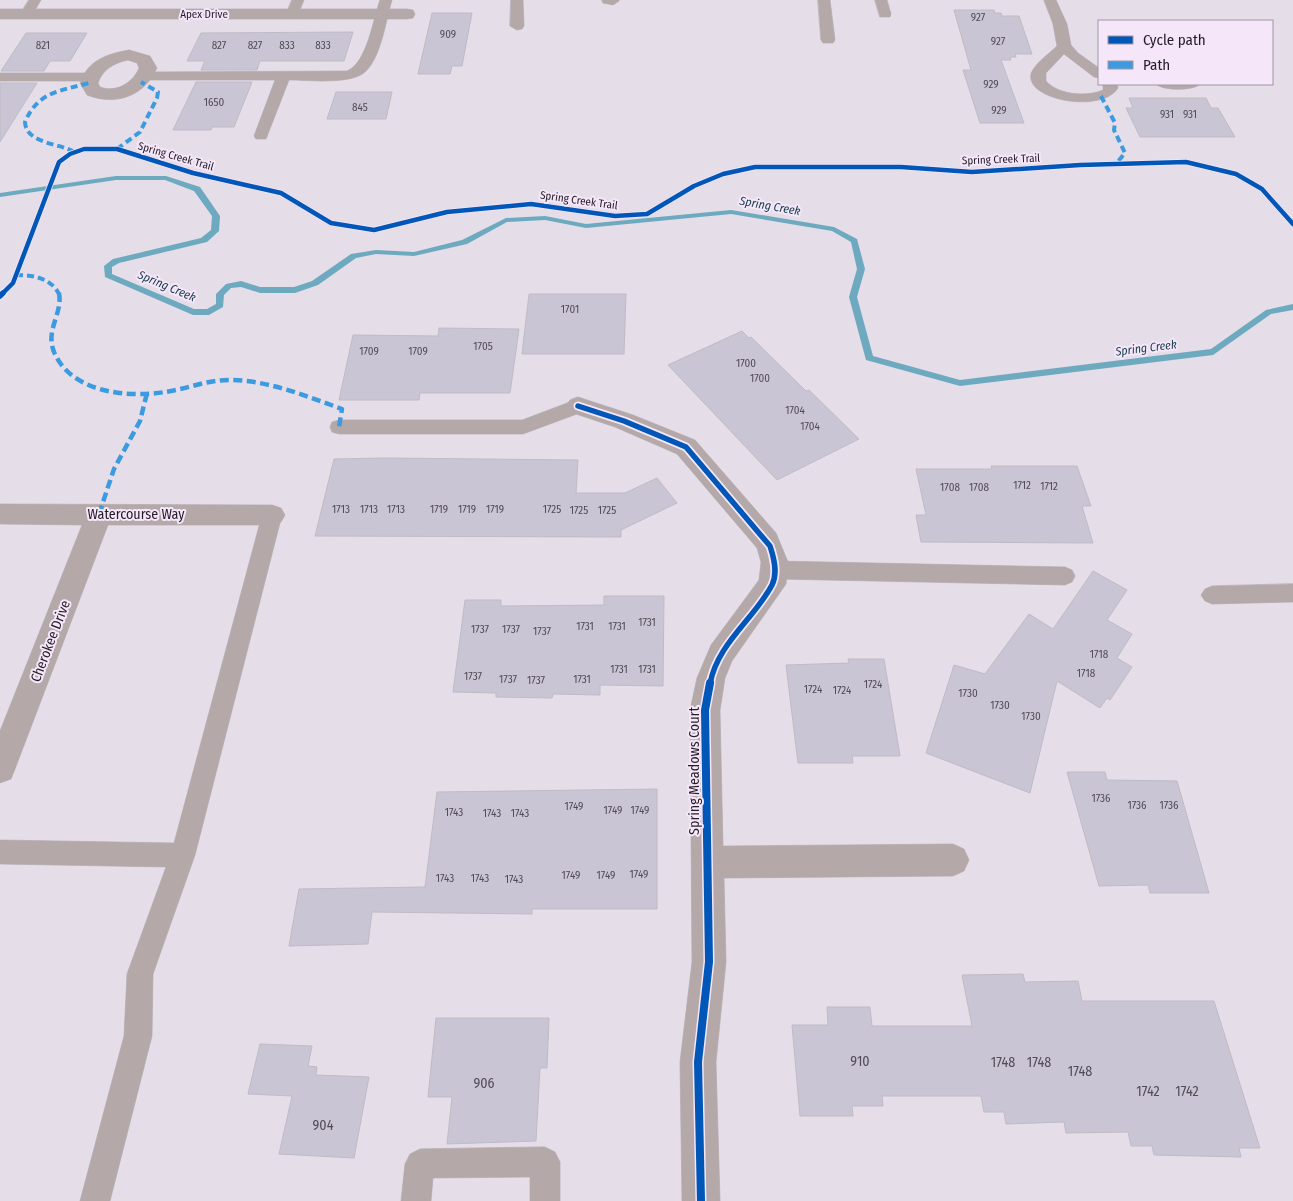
<svg xmlns="http://www.w3.org/2000/svg" width="1293" height="1201" font-family="'Fira Sans Condensed',sans-serif">
	<style>
		.lines { fill: none; stroke-linecap: round; stroke-linejoin: round }
		.stream { fill: #6eaabf; fill-rule: evenodd }
		.building { fill: #cac5d4; stroke: #bfbbc4 }
		.lane-casing { stroke: #c1bbc4; stroke-width: 1 }
		.street-casing { stroke: #c1bbc4; stroke-width: 1 }
		.lane { fill: #b4a8a8; fill-rule: evenodd }
		.street { fill: #b4a8a8; fill-rule: evenodd }
		.quiet-far1 { stroke: #3c9be0; stroke-width: 4; stroke-dasharray: 7 4; stroke-linecap: butt }
		.quiet { stroke: #3c9be0; stroke-width: 4.5; stroke-dasharray: 9 4.5; stroke-linecap: butt }
		.cycleway-far2-casing { stroke: #f5e6f9; stroke-width: 6 }
		.cycleway-far1-casing { stroke: #f5e6f9; stroke-width: 9 }
		.cycleway-casing { stroke: #f5e6f9; stroke-width: 11 }
		.cycleway-far2 { stroke: #0057b8; stroke-width: 4.5 }
		.cycleway-far1 { stroke: #0057b8; stroke-width: 5.5 }
		.cycleway { stroke: #0057b8; stroke-width: 8 }
		.labels { text-anchor: middle; stroke-width: 4; stroke-linejoin: round; paint-order: stroke }
		.far-street-label { font-size: 11px; fill: #231e25; stroke: #f5e6f9 }
		.number-label { font-size: 11px; fill: #514c56 }
		.far-water-label { font-size: 12px; font-style: italic; fill: #153d49; stroke: #f5e6f9 }
		.street-label { font-size: 14px; fill: #231e25; stroke: #f5e6f9 }
		.near-number-label { font-size: 14px; fill: #514c56 }
	</style>
	<rect width="100%" height="100%" fill="#e5dde8"/>
	<g class="lines">
		<!-- stream -->
		<path class="stream" d="M 116,176 L 166,176 L 200,187 L 220,216 L 219,231 L 207,242 L 119,263 L 112,267 L 112,274 L 194,309 L 207,309 L 216,304 L 216,294 L 226,284 L 241,281 L 260,287 L 294,287 L 312,281 L 351,254 L 376,250 L 414,252 L 462,240 L 506,218 L 545,216 L 586,224 L 731,210 L 834,227 L 857,239 L 865,269 L 857,297 L 873,356 L 960,380 L 1211,349 L 1266,310 L 1293,304 L 1293,310 L 1271,314 L 1213,355 L 960,386 L 866,360 L 849,297 L 857,269 L 851,242 L 832,231 L 731,214 L 586,228 L 545,220 L 507,222 L 467,244 L 414,256 L 376,254 L 356,258 L 318,285 L 295,293 L 260,293 L 241,287 L 231,288 L 224,295 L 223,307 L 209,315 L 193,315 L 105,277 L 104,266 L 113,259 L 201,238 L 211,230 L 212,216 L 194,191 L 165,180 L 116,180 L 0,197 L 0,193 Z"/>
	</g>
	<!-- building -->
	<g class="building">
		<path d="M 954,10 L 994,10 L 995,13 L 1001,13 L 1002,16 L 1019,16 L 1032,54 L 1015,54 L 1016,57 L 1010,57 L 1011,60 L 1001,60 L 1024,123 L 980,123 L 963,70 L 971,70 Z"/>
		<path d="M 432,13 L 472,13 L 462,66 L 452,66 L 450,74 L 418,74 Z"/>
		<path d="M 353,32 L 344,61 L 260,61 L 257,70 L 201,70 L 205,61 L 187,61 L 201,33 Z"/>
		<path d="M 26,33 L 87,33 L 70,61 L 50,61 L 44,71 L 1,71 Z"/>
		<path d="M 196,82 L 252,82 L 234,127 L 212,127 L 211,130 L 173,130 Z"/>
		<path d="M 0,83 L 37,83 L 0,142 Z"/>
		<path d="M 336,92 L 392,92 L 386,119 L 327,119 Z"/>
		<path d="M 1129,98 L 1206,98 L 1211,108 L 1218,108 L 1235,137 L 1140,137 L 1126,108 L 1133,108 Z"/>
		<path d="M 529,294 L 626,294 L 624,354 L 522,354 Z"/>
		<path d="M 439,328 L 519,329 L 510,393 L 420,393 L 419,400 L 339,400 L 353,335 L 438,336 Z"/>
		<path d="M 742,331 L 749,338 L 751,337 L 806,391 L 809,390 L 859,439 L 777,480 L 668,365 Z"/>
		<path d="M 386,458 L 578,460 L 576,493 L 625,493 L 657,478 L 677,503 L 621,530 L 621,537 L 315,536 L 334,459 Z"/>
		<path d="M 991,466 L 1077,466 L 1091,506 L 1082,506 L 1093,543 L 921,542 L 916,515 L 926,515 L 916,469 L 992,469 Z"/>
		<path d="M 1093,571 L 1127,590 L 1107,620 L 1132,634 L 1117,658 L 1132,667 L 1110,700 L 1107,698 L 1100,708 L 1057,681 L 1030,793 L 926,753 L 954,665 L 985,674 L 1029,614 L 1053,629 Z"/>
		<path d="M 604,596 L 664,596 L 663,686 L 600,685 L 600,695 L 553,694 L 552,698 L 496,697 L 496,693 L 453,692 L 465,600 L 501,600 L 501,606 L 604,605 Z"/>
		<path d="M 848,659 L 884,659 L 900,756 L 852,756 L 853,763 L 798,763 L 786,665 L 849,663 Z"/>
		<path d="M 1067,772 L 1105,772 L 1107,780 L 1177,781 L 1209,893 L 1150,893 L 1148,885 L 1099,886 Z"/>
		<path d="M 657,789 L 657,909 L 532,909 L 532,914 L 372,912 L 368,944 L 289,946 L 299,889 L 425,887 L 437,792 Z"/>
		<path d="M 1023,974 L 1025,982 L 1078,981 L 1082,1001 L 1214,1001 L 1260,1148 L 1239,1148 L 1241,1157 L 1154,1155 L 1152,1146 L 1131,1146 L 1128,1132 L 1066,1133 L 1064,1122 L 1006,1124 L 1004,1112 L 984,1112 L 981,1096 L 882,1096 L 883,1106 L 852,1106 L 853,1116 L 800,1116 L 792,1025 L 828,1025 L 827,1007 L 870,1007 L 872,1026 L 972,1026 L 962,975 Z"/>
		<path d="M 436,1018 L 549,1018 L 547,1068 L 540,1068 L 536,1141 L 447,1144 L 452,1097 L 428,1097 Z"/>
		<path d="M 260,1044 L 312,1046 L 308,1066 L 317,1067 L 316,1075 L 369,1077 L 354,1158 L 279,1154 L 292,1096 L 248,1094 Z"/>
	</g>
	<g class="lines">
		<!-- lane casing -->
		<g class="lane-casing">
			<g id="lane">
				<path d="M 29,0 L 41,0 L 31,17 L 21,17 L 20,14 Z"/>
				<path d="M 292,0 L 304,0 L 297,17 L 292,18 L 286,14 Z"/>
				<path d="M 380,0 L 392,0 C 386,20 381,58 365,72 C 351,85 308,80 289,80 L 266,139 L 256,139 L 254,136 L 275,80 L 146,80 L 139,76 L 146,72 L 347,71 C 367,63 373,19 380,0 Z"/>
				<path d="M 511,0 L 523,0 L 524,26 L 522,29 L 517,30 L 510,26 Z"/>
				<path d="M 602,0 L 619,0 L 619,1 L 613,5 L 603,3 Z"/>
				<path d="M 818,0 L 830,0 L 835,40 L 833,43 L 823,43 L 821,40 Z"/>
				<path d="M 875,0 L 887,0 L 891,14 L 890,17 L 880,17 Z"/>
				<path d="M 1044,0 L 1056,0 L 1067,24 L 1071,45 L 1078,53 L 1099,68 L 1099,78 L 1094,77 L 1064,54 L 1046,73 L 1046,81 C 1058,95 1087,97 1103,90 L 1103,84 L 1117,84 L 1118,88 C 1102,114 1025,100 1031,74 C 1034,64 1050,53 1057,46 L 1053,24 Z"/>
				<path d="M 0,73 L 90,73 L 97,77 L 90,81 L 0,81 Z"/>
				<path d="M 1156,84 L 1200,84 C 1194,91 1162,91 1156,84 Z"/>
				<path d="M 578,399 L 585,401 L 587,406 L 585,411 L 523,434 L 339,434 L 332,432 L 330,427 L 332,422 L 339,420 L 522,420 Z"/>
				<path d="M 272,507 L 279,509 L 282,515 L 195,855 L 153,974 L 152,1036 L 110,1201 L 80,1201 L 124,1036 L 127,974 L 166,867 L 0,864 L 0,840 L 174,843 L 262,515 L 265,509 Z"/>
				<path d="M 776,561 L 1065,567 L 1072,570 L 1075,576 L 1072,582 L 1065,585 L 776,579 L 769,576 L 766,570 L 769,564 Z"/>
				<path d="M 1293,584 L 1293,602 L 1212,604 L 1205,601 L 1201,595 L 1205,589 L 1212,586 Z"/>
				<path d="M 545,1147 L 555,1152 L 560,1162 L 560,1201 L 530,1201 L 530,1177 L 433,1178 L 431,1201 L 401,1201 L 405,1164 L 410,1154 L 420,1149 Z"/>
			</g>
		</g>
		<!-- street casing -->
		<g class="street-casing">
			<g id="street">
				<path d="M 0,9 L 407,9 L 413,10 L 415,14 L 413,18 L 407,19 L 0,19 Z"/>
				<path d="M 129,50 L 150,56 L 157,68 C 144,97 115,106 87,95 L 80,83 C 88,60 107,54 129,50 ZM 128,60 L 137,63 L 139,68 C 133,83 116,93 100,87 L 98,83 C 103,69 114,63 128,60 Z"/>
				<path d="M 578,397 L 633,415 L 695,440 L 776,533 L 788,562 L 786,584 L 732,661 L 725,678 L 720,710 L 723,846 L 953,844 L 964,849 L 969,860 L 964,871 L 953,876 L 724,878 L 726,962 L 716,1062 L 720,1201 L 682,1201 L 680,1062 L 692,962 L 690,710 L 697,678 L 711,645 L 759,580 L 761,562 L 757,548 L 677,454 L 615,427 L 570,412 L 566,406 L 570,400 Z"/>
				<path d="M 0,504 L 272,505 L 281,508 L 285,515 L 281,522 L 272,525 L 108,525 L 15,769 L 11,779 L 0,783 L 0,731 L 82,525 L 0,524 Z"/>
			</g>
		</g>
		<!-- lane -->
		<use href="#lane" class="lane"/>
		<!-- street -->
		<use href="#street" class="street"/>
		<!-- quiet-far1 -->
		<g class="quiet-far1">
			<path d="M 1101,96 L 1115,123 L 1114,130 L 1125,153 L 1115,165"/>
			<path d="M 117,149 L 140,132 L 157,98 L 158,92 L 141,82"/>
			<path d="M 74,152 C 60,143 26,144 25,122 C 38,91 61,91 89,83"/>
			<path d="M 16,275 C 33,275 51,278 59,294"/>
		</g>
		<!-- quiet -->
		<g class="quiet">
			<path d="M 59,293 C 63,314 45,329 54,352 C 71,393 128,398 165,392 C 187,389 209,379 232,380 C 270,381 306,396 342,409 L 339,427"/>
			<path d="M 99,514 L 114,469 L 140,421 L 147,393"/>
		</g>
		<!-- cycleway-far2 casing -->
		<g class="cycleway-far2-casing">
			<path id="cycleway-far2" d="M 2,294 L 13,283 L 59,162 L 70,154 L 84,149 L 117,149 L 193,173 L 281,193 L 331,223 L 374,230 L 447,212 L 531,204 L 615,216 L 647,214 L 694,186 L 723,174 L 755,167 L 901,167 L 972,172 L 1080,165 L 1186,162 L 1236,174 L 1262,189 L 1293,224"/>
		</g>
		<!-- cycleway-far1 casing -->
		<g class="cycleway-far1-casing">
			<g id="cycleway-far1">
				<path d="M 0,296 L 3,293"/>
				<path d="M 578,406 L 624,421 L 686,447 L 770,546 C 774,558 778,573 772,585 C 754,619 717,644 710,684"/>
			</g>
		</g>
		<!-- cycleway casing -->
		<g class="cycleway-casing">
			<path id="cycleway" d="M 701,1201 L 698,1062 L 709,962 L 705,710 L 710,683"/>
		</g>
		<!-- cycleway-far2 -->
		<use href="#cycleway-far2" class="cycleway-far2"/>
		<!-- cycleway-far1 -->
		<use href="#cycleway-far1" class="cycleway-far1"/>
		<!-- cycleway -->
		<use href="#cycleway" class="cycleway"/>
	</g>
	<g class="labels">
		<!-- far-street labels -->
		<g class="far-street-label">
			<text x="204" y="18">Apex Drive</text>
			<text transform="translate(176 156) rotate(16)" y="4">Spring Creek Trail</text>
			<text transform="translate(1001 159) rotate(-2)" y="4">Spring Creek Trail</text>
			<text transform="translate(579 200) rotate(8)" y="4">Spring Creek Trail</text>
		</g>
		<!-- number labels -->
		<g class="number-label">
			<text x="978" y="21">927</text>
			<text x="448" y="38">909</text>
			<text x="998" y="45">927</text>
			<text x="43" y="49">821</text>
			<text x="219" y="49">827</text>
			<text x="255" y="49">827</text>
			<text x="287" y="49">833</text>
			<text x="323" y="49">833</text>
			<text x="991" y="88">929</text>
			<text x="214" y="106">1650</text>
			<text x="360" y="111">845</text>
			<text x="999" y="114">929</text>
			<text x="1167" y="118">931</text>
			<text x="1190" y="118">931</text>
			<text x="570" y="313">1701</text>
			<text x="483" y="350">1705</text>
			<text x="369" y="355">1709</text>
			<text x="418" y="355">1709</text>
			<text x="746" y="367">1700</text>
			<text x="760" y="382">1700</text>
			<text x="795" y="414">1704</text>
			<text x="810" y="430">1704</text>
			<text x="1022" y="489">1712</text>
			<text x="1049" y="490">1712</text>
			<text x="950" y="491">1708</text>
			<text x="979" y="491">1708</text>
			<text x="341" y="513">1713</text>
			<text x="369" y="513">1713</text>
			<text x="396" y="513">1713</text>
			<text x="439" y="513">1719</text>
			<text x="467" y="513">1719</text>
			<text x="495" y="513">1719</text>
			<text x="552" y="513">1725</text>
			<text x="579" y="514">1725</text>
			<text x="607" y="514">1725</text>
			<text x="647" y="626">1731</text>
			<text x="585" y="630">1731</text>
			<text x="617" y="630">1731</text>
			<text x="480" y="633">1737</text>
			<text x="511" y="633">1737</text>
			<text x="542" y="635">1737</text>
			<text x="1099" y="658">1718</text>
			<text x="619" y="673">1731</text>
			<text x="647" y="673">1731</text>
			<text x="1086" y="677">1718</text>
			<text x="473" y="680">1737</text>
			<text x="508" y="683">1737</text>
			<text x="582" y="683">1731</text>
			<text x="536" y="684">1737</text>
			<text x="873" y="688">1724</text>
			<text x="813" y="693">1724</text>
			<text x="842" y="694">1724</text>
			<text x="968" y="697">1730</text>
			<text x="1000" y="709">1730</text>
			<text x="1031" y="720">1730</text>
			<text x="1101" y="802">1736</text>
			<text x="1137" y="809">1736</text>
			<text x="1169" y="809">1736</text>
			<text x="574" y="810">1749</text>
			<text x="613" y="814">1749</text>
			<text x="640" y="814">1749</text>
			<text x="454" y="816">1743</text>
			<text x="492" y="817">1743</text>
			<text x="520" y="817">1743</text>
			<text x="639" y="878">1749</text>
			<text x="571" y="879">1749</text>
			<text x="606" y="879">1749</text>
			<text x="445" y="882">1743</text>
			<text x="480" y="882">1743</text>
			<text x="514" y="883">1743</text>
		</g>
		<!-- far-water labels -->
		<g class="far-water-label">
			<text transform="translate(770 206) rotate(10)" y="4">Spring Creek</text>
			<text transform="translate(167 286) rotate(23)" y="4">Spring Creek</text>
			<text transform="translate(1146 348) rotate(-7)" y="4">Spring Creek</text>
		</g>
		<!-- street labels -->
		<g class="street-label">
			<text x="136" y="519">Watercourse Way</text>
			<text transform="translate(50 641) rotate(-69)" y="5">Cherokee Drive</text>
			<text transform="translate(694 771) rotate(-90)" y="5">Spring Meadows Court</text>
		</g>
		<!-- near-number labels -->
		<g class="near-number-label">
			<text x="860" y="1066">910</text>
			<text x="1003" y="1067">1748</text>
			<text x="1039" y="1067">1748</text>
			<text x="1080" y="1076">1748</text>
			<text x="484" y="1088">906</text>
			<text x="1148" y="1096">1742</text>
			<text x="1187" y="1096">1742</text>
			<text x="323" y="1130">904</text>
		</g>
	</g>
	<!-- legend -->
	<rect x="1098" y="20" width="175" height="65" fill="#f5e6f9" stroke="#a196a4"/>
	<rect x="1108" y="36" width="25" height="8" fill="#0057b8" stroke="#a196a4"/>
	<text x="1143" y="45" font-size="15" fill="#231e25">Cycle path</text>
	<rect x="1108" y="61" width="25" height="8" fill="#3c9be0" stroke="#a196a4"/>
	<text x="1143" y="70" font-size="15" fill="#231e25">Path</text>
</svg>
